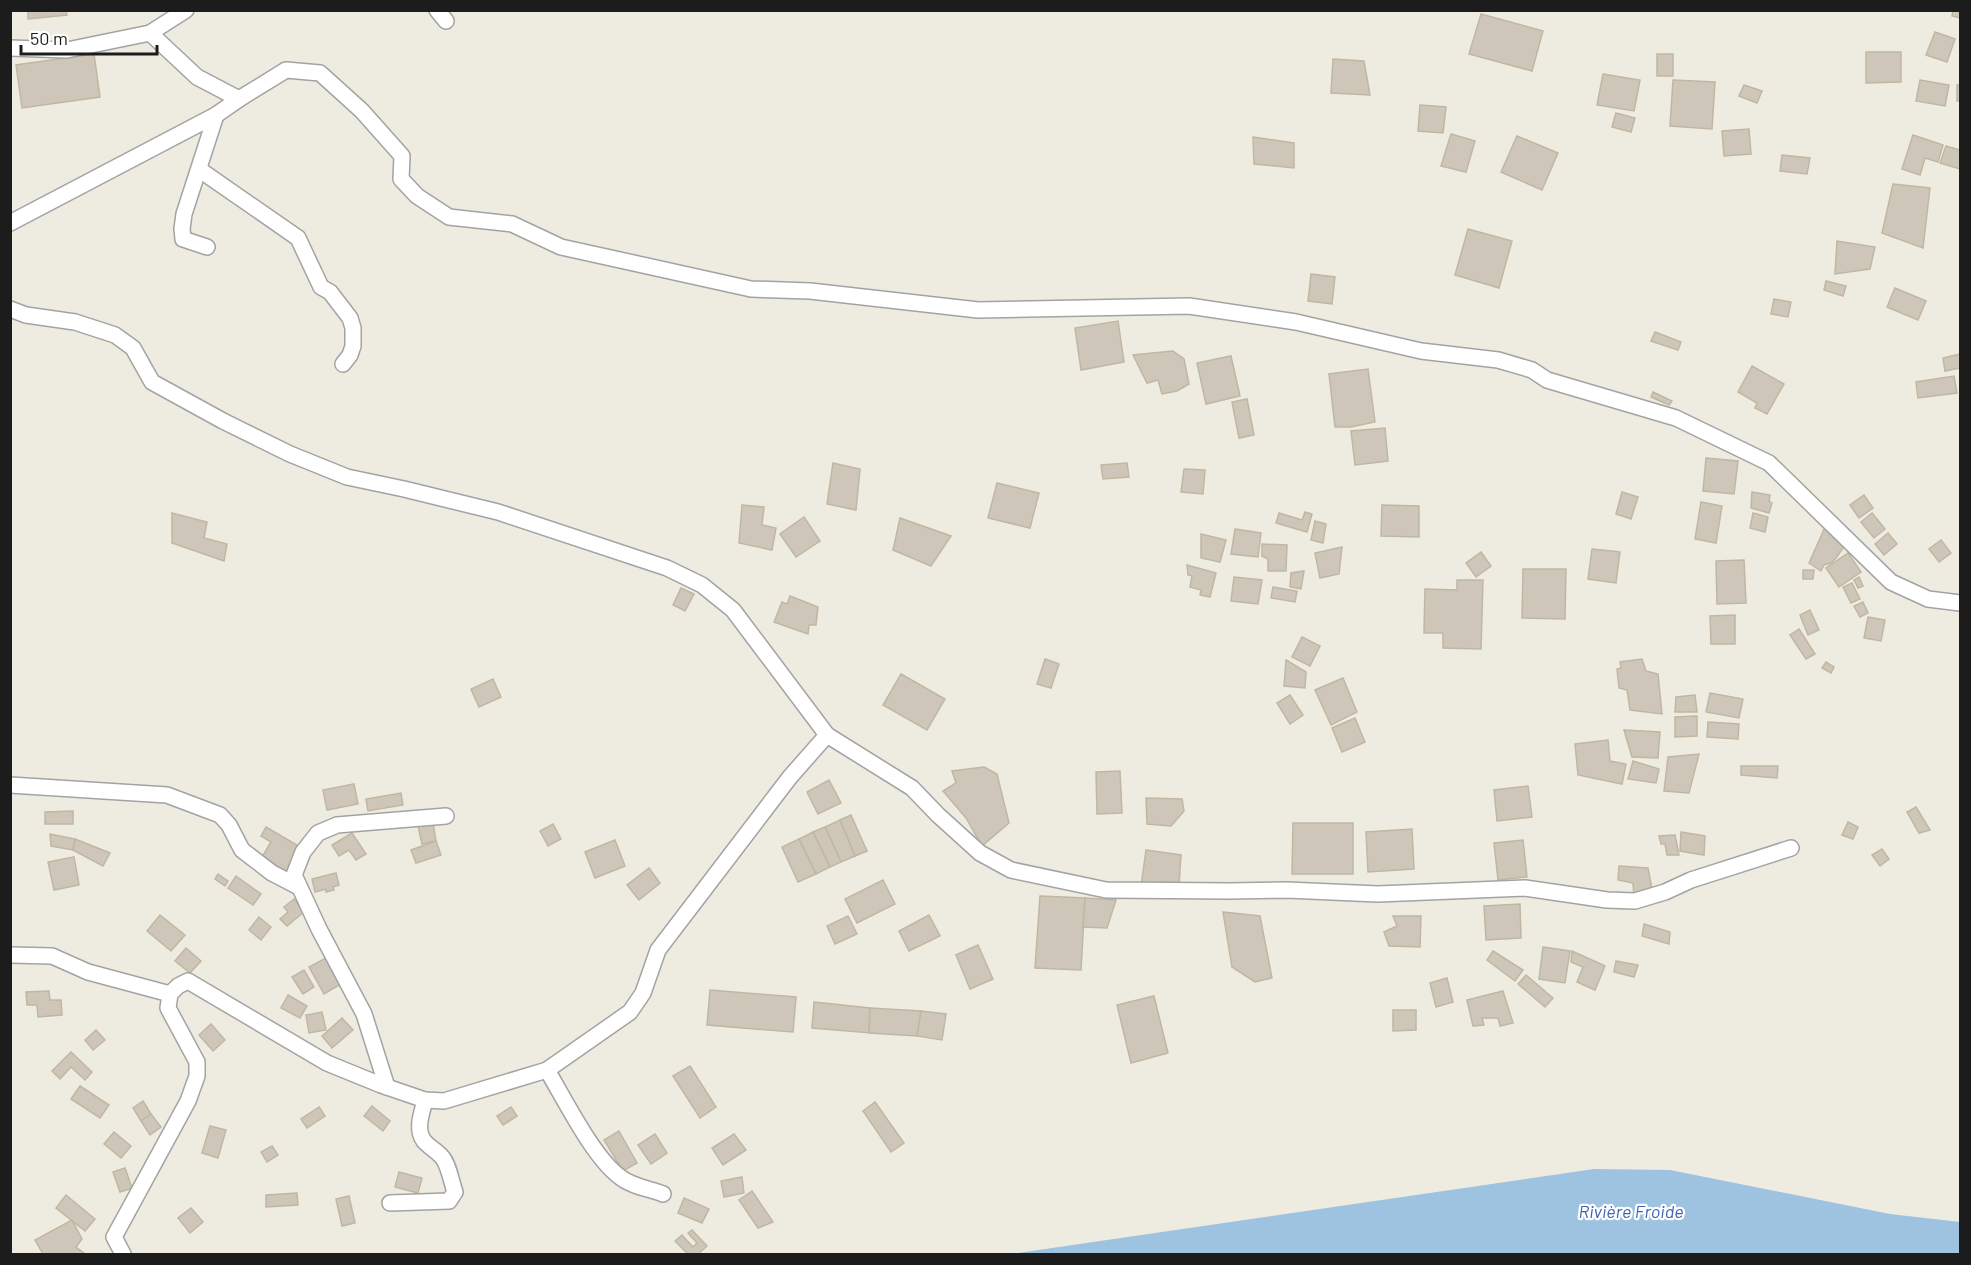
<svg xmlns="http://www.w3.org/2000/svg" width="1971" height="1265" font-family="Barlow,sans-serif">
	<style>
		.water { fill: #9dc3e0 }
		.building { fill: #cec7b9; stroke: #c1b6a2; stroke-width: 1.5 }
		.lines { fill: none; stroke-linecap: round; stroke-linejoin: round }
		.minor-casing { stroke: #a3a3a3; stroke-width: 18 }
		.minor { stroke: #fff; stroke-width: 15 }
		.labels { text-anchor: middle; stroke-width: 4.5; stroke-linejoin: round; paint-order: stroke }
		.water-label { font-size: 18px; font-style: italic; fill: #4263b2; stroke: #fff }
	</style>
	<rect width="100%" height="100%" fill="#eeece0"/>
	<!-- water -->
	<path class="water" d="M 1594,1169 L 1670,1170 L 1890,1214 L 1960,1222 L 1960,1254 L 1011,1254 Z"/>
	<!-- building -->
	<g class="building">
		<path d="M 28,10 L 66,10 L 67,15 L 28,19 Z"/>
		<path d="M 1953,10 L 1960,10 L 1960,18 L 1952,16 Z"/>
		<path d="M 1481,14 L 1543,31 L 1532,71 L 1469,54 Z"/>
		<path d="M 1935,32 L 1955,39 L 1947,62 L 1926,55 Z"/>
		<path d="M 1866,52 L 1901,52 L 1901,82 L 1866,83 Z"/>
		<path d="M 94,54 L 100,97 L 22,108 L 16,65 Z"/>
		<rect x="1657" y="54" width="16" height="22"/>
		<path d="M 1333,59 L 1364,61 L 1370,95 L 1331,93 Z"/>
		<path d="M 1603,74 L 1640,80 L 1634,111 L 1597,105 Z"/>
		<path d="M 1673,80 L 1715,82 L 1712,129 L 1670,126 Z"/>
		<path d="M 1920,80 L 1949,85 L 1945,106 L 1916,101 Z"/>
		<path d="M 1744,85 L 1762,91 L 1757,103 L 1739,96 Z"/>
		<rect x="1957" y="85" width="3" height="16"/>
		<path d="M 1420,105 L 1446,107 L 1443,133 L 1418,131 Z"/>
		<path d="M 1616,113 L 1635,118 L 1631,132 L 1612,127 Z"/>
		<path d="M 1749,129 L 1751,154 L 1724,156 L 1722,131 Z"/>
		<path d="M 1451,134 L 1475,141 L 1466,172 L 1441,166 Z"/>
		<path d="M 1913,135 L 1943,145 L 1938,162 L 1925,158 L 1920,175 L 1902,169 Z"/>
		<path d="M 1517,136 L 1558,153 L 1542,190 L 1501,172 Z"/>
		<path d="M 1253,137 L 1294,143 L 1294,168 L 1254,164 Z"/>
		<path d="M 1946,146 L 1960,150 L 1960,169 L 1940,163 Z"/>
		<path d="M 1782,155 L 1810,158 L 1807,174 L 1780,171 Z"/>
		<path d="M 1893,184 L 1930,188 L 1923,248 L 1882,233 Z"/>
		<path d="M 1468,229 L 1512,241 L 1499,288 L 1455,275 Z"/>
		<path d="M 1837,241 L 1875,247 L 1870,269 L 1835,274 Z"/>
		<path d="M 1311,274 L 1335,277 L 1332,304 L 1308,301 Z"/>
		<path d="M 1826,281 L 1846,286 L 1843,296 L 1824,290 Z"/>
		<path d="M 1895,288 L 1926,301 L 1918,320 L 1887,307 Z"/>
		<path d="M 1774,299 L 1791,302 L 1788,317 L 1771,314 Z"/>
		<path d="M 1118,321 L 1124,362 L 1081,370 L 1075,328 Z"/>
		<path d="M 1655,332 L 1681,342 L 1678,350 L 1651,341 Z"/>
		<path d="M 1173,351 L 1184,359 L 1189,384 L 1177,391 L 1162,394 L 1158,380 L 1147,383 L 1133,355 Z"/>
		<path d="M 1960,354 L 1960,368 L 1945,371 L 1943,358 Z"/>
		<path d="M 1231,356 L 1240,396 L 1206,404 L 1197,363 Z"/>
		<path d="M 1752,366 L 1784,384 L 1767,414 L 1755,408 L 1757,403 L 1738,392 Z"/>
		<path d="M 1368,369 L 1375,422 L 1351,427 L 1335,427 L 1329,374 Z"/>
		<path d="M 1954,376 L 1957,393 L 1918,398 L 1916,382 Z"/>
		<path d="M 1653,392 L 1672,401 L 1669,405 L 1651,397 Z"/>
		<path d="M 1247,399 L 1254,435 L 1239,438 L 1232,402 Z"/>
		<path d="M 1385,428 L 1388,461 L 1355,465 L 1351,431 Z"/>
		<path d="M 1706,458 L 1738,461 L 1734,494 L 1703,491 Z"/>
		<path d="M 833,463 L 860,469 L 856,510 L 827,504 Z"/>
		<path d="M 1127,463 L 1129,477 L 1103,479 L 1101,465 Z"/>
		<path d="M 1184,469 L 1205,470 L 1203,494 L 1181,492 Z"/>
		<path d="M 997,483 L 1039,493 L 1030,528 L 988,518 Z"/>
		<path d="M 1622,492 L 1638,497 L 1631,519 L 1616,514 Z"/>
		<path d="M 1752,492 L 1770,495 L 1769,501 L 1772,503 L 1769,513 L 1751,508 Z"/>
		<path d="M 1864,495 L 1873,508 L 1859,518 L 1850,505 Z"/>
		<path d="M 1701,502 L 1722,506 L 1716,543 L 1695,539 Z"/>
		<path d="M 742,505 L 764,507 L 762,525 L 776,528 L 772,550 L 739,543 Z"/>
		<path d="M 1382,505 L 1419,506 L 1419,537 L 1381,536 Z"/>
		<path d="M 1305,512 L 1312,514 L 1307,532 L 1276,523 L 1279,513 L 1302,520 Z"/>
		<path d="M 172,513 L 207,522 L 204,538 L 227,544 L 224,561 L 172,543 Z"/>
		<path d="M 1753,513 L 1768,517 L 1765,532 L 1750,528 Z"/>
		<path d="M 1872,513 L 1885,529 L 1874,538 L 1861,522 Z"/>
		<path d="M 804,517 L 820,541 L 796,557 L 780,534 Z"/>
		<path d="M 900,518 L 951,536 L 931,566 L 893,550 Z"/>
		<path d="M 1315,521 L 1326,524 L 1323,543 L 1311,540 Z"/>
		<path d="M 1826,525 L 1842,539 L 1843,548 L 1836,558 L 1831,563 L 1824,565 L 1821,571 L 1809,563 Z"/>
		<path d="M 1235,529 L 1261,533 L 1258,557 L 1231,554 Z"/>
		<path d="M 1888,533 L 1897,544 L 1884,555 L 1875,544 Z"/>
		<path d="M 1201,534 L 1226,540 L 1220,562 L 1201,558 Z"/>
		<path d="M 1941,540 L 1951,553 L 1939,562 L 1929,549 Z"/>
		<path d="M 1262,544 L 1287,545 L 1286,571 L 1268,571 L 1268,559 L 1262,556 Z"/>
		<path d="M 1342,547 L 1339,574 L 1320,578 L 1315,553 Z"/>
		<path d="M 1592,549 L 1620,552 L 1616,583 L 1588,579 Z"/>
		<path d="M 1481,552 L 1491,566 L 1476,577 L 1466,563 Z"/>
		<path d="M 1848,553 L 1861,572 L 1839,587 L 1826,568 Z"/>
		<path d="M 1744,560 L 1746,603 L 1717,604 L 1716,561 Z"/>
		<path d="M 1187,565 L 1216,573 L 1210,597 L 1200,595 L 1201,590 L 1190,587 L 1192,576 L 1188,575 Z"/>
		<path d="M 1523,569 L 1566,569 L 1565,619 L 1522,618 Z"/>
		<path d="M 1803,570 L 1814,570 L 1813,579 L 1803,579 Z"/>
		<path d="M 1304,571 L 1301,589 L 1290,587 L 1291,573 Z"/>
		<path d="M 1234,577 L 1262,580 L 1258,604 L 1231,601 Z"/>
		<path d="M 1859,577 L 1863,586 L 1858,588 L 1854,580 Z"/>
		<path d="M 1457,580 L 1483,580 L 1481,649 L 1443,648 L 1443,633 L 1424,633 L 1425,589 L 1457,590 Z"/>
		<path d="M 1852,583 L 1860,599 L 1851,603 L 1843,587 Z"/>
		<path d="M 1273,587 L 1297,591 L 1295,602 L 1271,598 Z"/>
		<path d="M 681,588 L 694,594 L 685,611 L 673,605 Z"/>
		<path d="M 790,596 L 818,607 L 816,625 L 809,625 L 808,634 L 774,622 L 782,602 L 787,604 Z"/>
		<path d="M 1863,602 L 1868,613 L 1860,617 L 1854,606 Z"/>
		<path d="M 1810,610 L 1819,630 L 1808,635 L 1800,615 Z"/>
		<path d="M 1735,615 L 1735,644 L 1711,644 L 1710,616 Z"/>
		<path d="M 1868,617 L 1885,620 L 1881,641 L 1864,638 Z"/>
		<path d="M 1799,629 L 1815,654 L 1806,659 L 1790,635 Z"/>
		<path d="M 1302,637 L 1320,646 L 1310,666 L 1292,657 Z"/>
		<path d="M 1045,659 L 1059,664 L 1051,688 L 1037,684 Z"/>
		<path d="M 1642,659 L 1646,671 L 1658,674 L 1662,714 L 1630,710 L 1627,690 L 1619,688 L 1617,669 L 1621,668 L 1620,662 Z"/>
		<path d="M 1286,660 L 1306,672 L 1305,688 L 1284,686 Z"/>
		<path d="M 1826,662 L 1834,667 L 1831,673 L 1822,668 Z"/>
		<path d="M 901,674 L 945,699 L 927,730 L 883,705 Z"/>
		<path d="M 1343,678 L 1357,712 L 1331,725 L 1315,690 Z"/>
		<path d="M 493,679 L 501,697 L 479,707 L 471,689 Z"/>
		<path d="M 1710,693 L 1743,699 L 1739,718 L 1706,712 Z"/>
		<path d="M 1290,695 L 1303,715 L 1290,724 L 1277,703 Z"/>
		<path d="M 1695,695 L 1697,712 L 1675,712 L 1676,697 Z"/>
		<path d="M 1697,716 L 1697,736 L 1675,737 L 1675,717 Z"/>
		<path d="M 1355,718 L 1365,742 L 1342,752 L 1332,728 Z"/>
		<path d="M 1708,722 L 1739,724 L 1738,739 L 1707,737 Z"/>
		<path d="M 1624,730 L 1660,732 L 1658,758 L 1632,757 Z"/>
		<path d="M 1608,740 L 1610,761 L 1626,764 L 1622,784 L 1578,775 L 1575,744 Z"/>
		<path d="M 1699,754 L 1689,793 L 1664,791 L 1668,757 Z"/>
		<path d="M 1633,761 L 1659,769 L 1656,783 L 1628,779 Z"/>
		<path d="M 1741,766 L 1778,766 L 1777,778 L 1741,775 Z"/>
		<path d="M 984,767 L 997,774 L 1009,823 L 982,846 L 966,818 L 943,791 L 956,783 L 952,771 Z"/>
		<path d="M 1120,771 L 1122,813 L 1097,814 L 1096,772 Z"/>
		<path d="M 829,780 L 841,803 L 818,814 L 807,792 Z"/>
		<path d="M 354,784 L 358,804 L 327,810 L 323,790 Z"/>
		<path d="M 1528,786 L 1532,817 L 1497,821 L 1494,790 Z"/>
		<path d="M 401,793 L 403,805 L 368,811 L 366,799 Z"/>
		<path d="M 1146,798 L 1182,799 L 1184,811 L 1171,826 L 1147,824 Z"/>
		<path d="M 1916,807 L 1930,830 L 1919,833 L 1907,812 Z"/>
		<path d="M 73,811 L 73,824 L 45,824 L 45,812 Z"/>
		<path d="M 851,815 L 867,851 L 855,856 L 840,820 Z"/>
		<path d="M 840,820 L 855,856 L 841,862 L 825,827 Z"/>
		<path d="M 1848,822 L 1858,827 L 1853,839 L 1842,835 Z"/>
		<path d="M 433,823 L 436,841 L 422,844 L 418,826 Z"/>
		<path d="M 1293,823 L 1353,823 L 1353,874 L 1292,874 Z"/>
		<path d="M 553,824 L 561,839 L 548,846 L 540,831 Z"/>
		<path d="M 266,827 L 302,848 L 287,872 L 262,857 L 271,842 L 261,836 Z"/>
		<path d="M 825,827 L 841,862 L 830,867 L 813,832 Z"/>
		<path d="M 1412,829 L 1414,869 L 1368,872 L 1366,832 Z"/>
		<path d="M 813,832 L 830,867 L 816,874 L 799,839 Z"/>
		<path d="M 1681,832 L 1705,836 L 1704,855 L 1680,851 Z"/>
		<path d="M 352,833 L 366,854 L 356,860 L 349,850 L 339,856 L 332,845 Z"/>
		<path d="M 50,834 L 75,839 L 73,850 L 51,846 Z"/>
		<path d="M 1675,835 L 1679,855 L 1667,855 L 1665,844 L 1661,844 L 1659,836 Z"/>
		<path d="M 75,839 L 110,853 L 103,866 L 73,850 Z"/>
		<path d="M 799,839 L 816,874 L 798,882 L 782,847 Z"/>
		<path d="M 615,840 L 625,866 L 595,878 L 585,852 Z"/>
		<path d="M 1523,840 L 1527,877 L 1498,880 L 1494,843 Z"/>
		<path d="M 436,841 L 441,855 L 416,863 L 411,850 Z"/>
		<path d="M 1882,849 L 1889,859 L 1880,866 L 1872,855 Z"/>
		<path d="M 1146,850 L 1181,855 L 1179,885 L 1141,886 Z"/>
		<path d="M 74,857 L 79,885 L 54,890 L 48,862 Z"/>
		<path d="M 1619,866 L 1648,868 L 1653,894 L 1634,897 L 1633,883 L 1618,880 Z"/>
		<path d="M 649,868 L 660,883 L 639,900 L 627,885 Z"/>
		<path d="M 336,873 L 339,885 L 333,887 L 334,890 L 326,892 L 326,889 L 315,892 L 312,879 Z"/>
		<path d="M 218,874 L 228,881 L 225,886 L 215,879 Z"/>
		<path d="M 236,876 L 261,894 L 253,905 L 228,888 Z"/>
		<path d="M 883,880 L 895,904 L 857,923 L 845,899 Z"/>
		<path d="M 1040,896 L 1085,898 L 1081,970 L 1035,968 Z"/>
		<path d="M 1085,898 L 1116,900 L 1107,928 L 1083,927 Z"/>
		<path d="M 294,899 L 304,912 L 287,926 L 280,919 L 288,912 L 284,907 Z"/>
		<path d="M 1520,904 L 1521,938 L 1486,940 L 1484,906 Z"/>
		<path d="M 1223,912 L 1260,916 L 1272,978 L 1255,982 L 1232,967 Z"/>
		<path d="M 160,915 L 185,935 L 171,951 L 147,931 Z"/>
		<path d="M 929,915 L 940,936 L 909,951 L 899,931 Z"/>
		<path d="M 848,916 L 857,934 L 835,944 L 827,926 Z"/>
		<path d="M 1393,916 L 1421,916 L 1420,947 L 1389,946 L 1384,932 L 1397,926 Z"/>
		<path d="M 259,917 L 271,927 L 261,940 L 249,930 Z"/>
		<path d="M 1644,924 L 1670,932 L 1669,944 L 1642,936 Z"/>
		<path d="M 978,945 L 993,979 L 970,989 L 956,955 Z"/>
		<path d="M 1543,947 L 1570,951 L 1565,983 L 1539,979 Z"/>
		<path d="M 186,948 L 201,961 L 190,973 L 175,961 Z"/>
		<path d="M 1493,951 L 1523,970 L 1515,981 L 1487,960 Z"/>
		<path d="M 1572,951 L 1605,966 L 1595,990 L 1577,982 L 1583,967 L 1571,962 Z"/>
		<path d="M 326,958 L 341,984 L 324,994 L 309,967 Z"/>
		<path d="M 1616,961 L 1638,965 L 1634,977 L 1614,972 Z"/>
		<path d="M 304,970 L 314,987 L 303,994 L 292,977 Z"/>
		<path d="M 1526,975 L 1553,998 L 1545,1007 L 1518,984 Z"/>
		<path d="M 1447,978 L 1453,1002 L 1436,1007 L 1430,983 Z"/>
		<path d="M 710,990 L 796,997 L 793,1032 L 707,1025 Z"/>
		<path d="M 49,991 L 50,1000 L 61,1000 L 62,1015 L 38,1017 L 37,1005 L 27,1005 L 26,992 Z"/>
		<path d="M 1503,991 L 1513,1023 L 1500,1026 L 1498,1018 L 1482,1018 L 1484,1025 L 1473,1026 L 1467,1000 Z"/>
		<path d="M 288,995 L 307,1006 L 300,1018 L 281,1008 Z"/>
		<path d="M 1154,996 L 1168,1053 L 1131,1063 L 1117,1005 Z"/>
		<path d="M 814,1002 L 870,1008 L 871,1033 L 812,1028 Z"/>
		<path d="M 870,1008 L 921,1011 L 917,1036 L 869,1033 Z"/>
		<path d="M 1393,1010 L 1416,1010 L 1416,1030 L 1393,1031 Z"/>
		<path d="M 921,1011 L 946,1014 L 942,1040 L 917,1036 Z"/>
		<path d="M 322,1012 L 326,1030 L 309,1033 L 306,1015 Z"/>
		<path d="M 342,1018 L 353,1030 L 332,1048 L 322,1036 Z"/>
		<path d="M 211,1024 L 225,1040 L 213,1051 L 199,1035 Z"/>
		<path d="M 96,1030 L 105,1040 L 93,1050 L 85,1040 Z"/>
		<path d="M 71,1052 L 92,1072 L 85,1080 L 71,1067 L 60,1079 L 52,1071 Z"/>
		<path d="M 690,1066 L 716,1107 L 700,1118 L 673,1076 Z"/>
		<path d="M 80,1086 L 109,1105 L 100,1118 L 71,1099 Z"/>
		<path d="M 143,1101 L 151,1114 L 141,1121 L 133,1108 Z"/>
		<path d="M 875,1102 L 904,1143 L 891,1152 L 863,1111 Z"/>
		<path d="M 372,1106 L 390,1121 L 383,1131 L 364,1116 Z"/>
		<path d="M 319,1107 L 325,1116 L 307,1128 L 301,1119 Z"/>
		<path d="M 511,1107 L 517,1116 L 503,1125 L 497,1116 Z"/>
		<path d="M 151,1114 L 161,1127 L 150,1135 L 141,1121 Z"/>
		<path d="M 210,1126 L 226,1130 L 218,1158 L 202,1153 Z"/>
		<path d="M 619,1131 L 637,1163 L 623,1171 L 604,1140 Z"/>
		<path d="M 114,1132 L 131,1146 L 121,1158 L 104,1144 Z"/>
		<path d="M 655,1134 L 667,1153 L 651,1164 L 638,1145 Z"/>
		<path d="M 734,1134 L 746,1150 L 723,1165 L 712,1148 Z"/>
		<path d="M 272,1146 L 278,1155 L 267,1162 L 261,1152 Z"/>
		<path d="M 125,1168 L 132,1188 L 120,1192 L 113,1172 Z"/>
		<path d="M 399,1172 L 422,1178 L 418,1193 L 395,1187 Z"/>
		<path d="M 742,1177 L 744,1193 L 724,1197 L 721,1181 Z"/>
		<path d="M 752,1191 L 773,1222 L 758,1228 L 739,1200 Z"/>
		<path d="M 297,1193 L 298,1205 L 266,1207 L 266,1195 Z"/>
		<path d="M 66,1195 L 95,1219 L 85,1231 L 56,1208 Z"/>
		<path d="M 349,1196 L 355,1223 L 342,1226 L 336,1199 Z"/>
		<path d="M 684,1198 L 709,1209 L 702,1223 L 678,1213 Z"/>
		<path d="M 191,1208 L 203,1222 L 190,1233 L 178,1218 Z"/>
		<path d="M 72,1220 L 82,1239 L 76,1247 L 85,1254 L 43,1254 L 35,1240 Z"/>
		<path d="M 692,1230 L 707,1246 L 698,1254 L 688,1254 L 675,1241 L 682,1235 L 693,1247 L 697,1243 L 688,1233 Z"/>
	</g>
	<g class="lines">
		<!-- minor casing -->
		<g class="minor-casing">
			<g id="minor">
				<path d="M 437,10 L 446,21"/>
				<path d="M 150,33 L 186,10"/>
				<path d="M 10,48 L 67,50 L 150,33 L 197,77 L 239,99 L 286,70 L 320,73 L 362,111 L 402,156 L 401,179 L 417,196 L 449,217 L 512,224 L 561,247 L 751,289 L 810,291 L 978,310 L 1189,306 L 1296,322 L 1421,351 L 1498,360 L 1532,370 L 1547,380 L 1676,418 L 1769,463 L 1891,582 L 1928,599 L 1960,603"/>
				<path d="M 200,170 L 298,238 L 321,287 L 330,292 L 350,318 L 353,328 L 353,346 L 350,355 L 343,364"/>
				<path d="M 10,223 L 216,115 L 239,99"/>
				<path d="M 207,247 L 183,239 L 182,229 L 184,214 L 216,115"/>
				<path d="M 10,309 L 26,315 L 75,322 L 115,335 L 133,348 L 152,382 L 223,421 L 290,454 L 347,477 L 404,489 L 498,512 L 667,568 L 702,585 L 733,610 L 827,735 L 912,788 L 938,815 L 980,853 L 1011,870 L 1106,890 L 1230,891 L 1287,890 L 1378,894 L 1525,888 L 1607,900 L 1635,901 L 1665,892 L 1691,880 L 1791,848"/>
				<path d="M 10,785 L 167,795 L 220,815 L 229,825 L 242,850 L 272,873 L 299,887"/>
				<path d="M 10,955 L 52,956 L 88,972 L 170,994"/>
				<path d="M 547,1070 C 565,1100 593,1157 620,1177 C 631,1186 650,1189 663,1194"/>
				<path d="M 387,1087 L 364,1014 L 319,929 L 294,875 L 303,852 L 318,833 L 337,825 L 446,816"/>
				<path d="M 390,1203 L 449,1201 L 455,1192 C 451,1181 449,1165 442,1157 C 437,1151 429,1147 424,1141 C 415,1129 422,1113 425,1100"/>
				<path d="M 123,1254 L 114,1237 L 188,1101 L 197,1076 L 197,1062 L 168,1008 L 170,994 L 178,986 L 188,981 L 327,1063 L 381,1085 L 425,1100 L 444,1101 L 547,1070 L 630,1012 L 643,993 L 658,950 L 790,777 L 827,735"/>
			</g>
		</g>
		<!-- minor -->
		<use href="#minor" class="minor"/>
	</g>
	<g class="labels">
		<!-- water labels -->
		<g class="water-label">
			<text x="1631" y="1218">Rivière Froide</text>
		</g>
	</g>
	<!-- border -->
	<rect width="1971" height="1265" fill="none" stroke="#1c1c1c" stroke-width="24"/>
	<!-- scale -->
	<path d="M21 45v9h136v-9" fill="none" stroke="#1c1c1c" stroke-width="3"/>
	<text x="30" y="45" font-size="18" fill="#1c1c1c" stroke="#ffffff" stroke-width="4.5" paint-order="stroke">50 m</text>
</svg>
